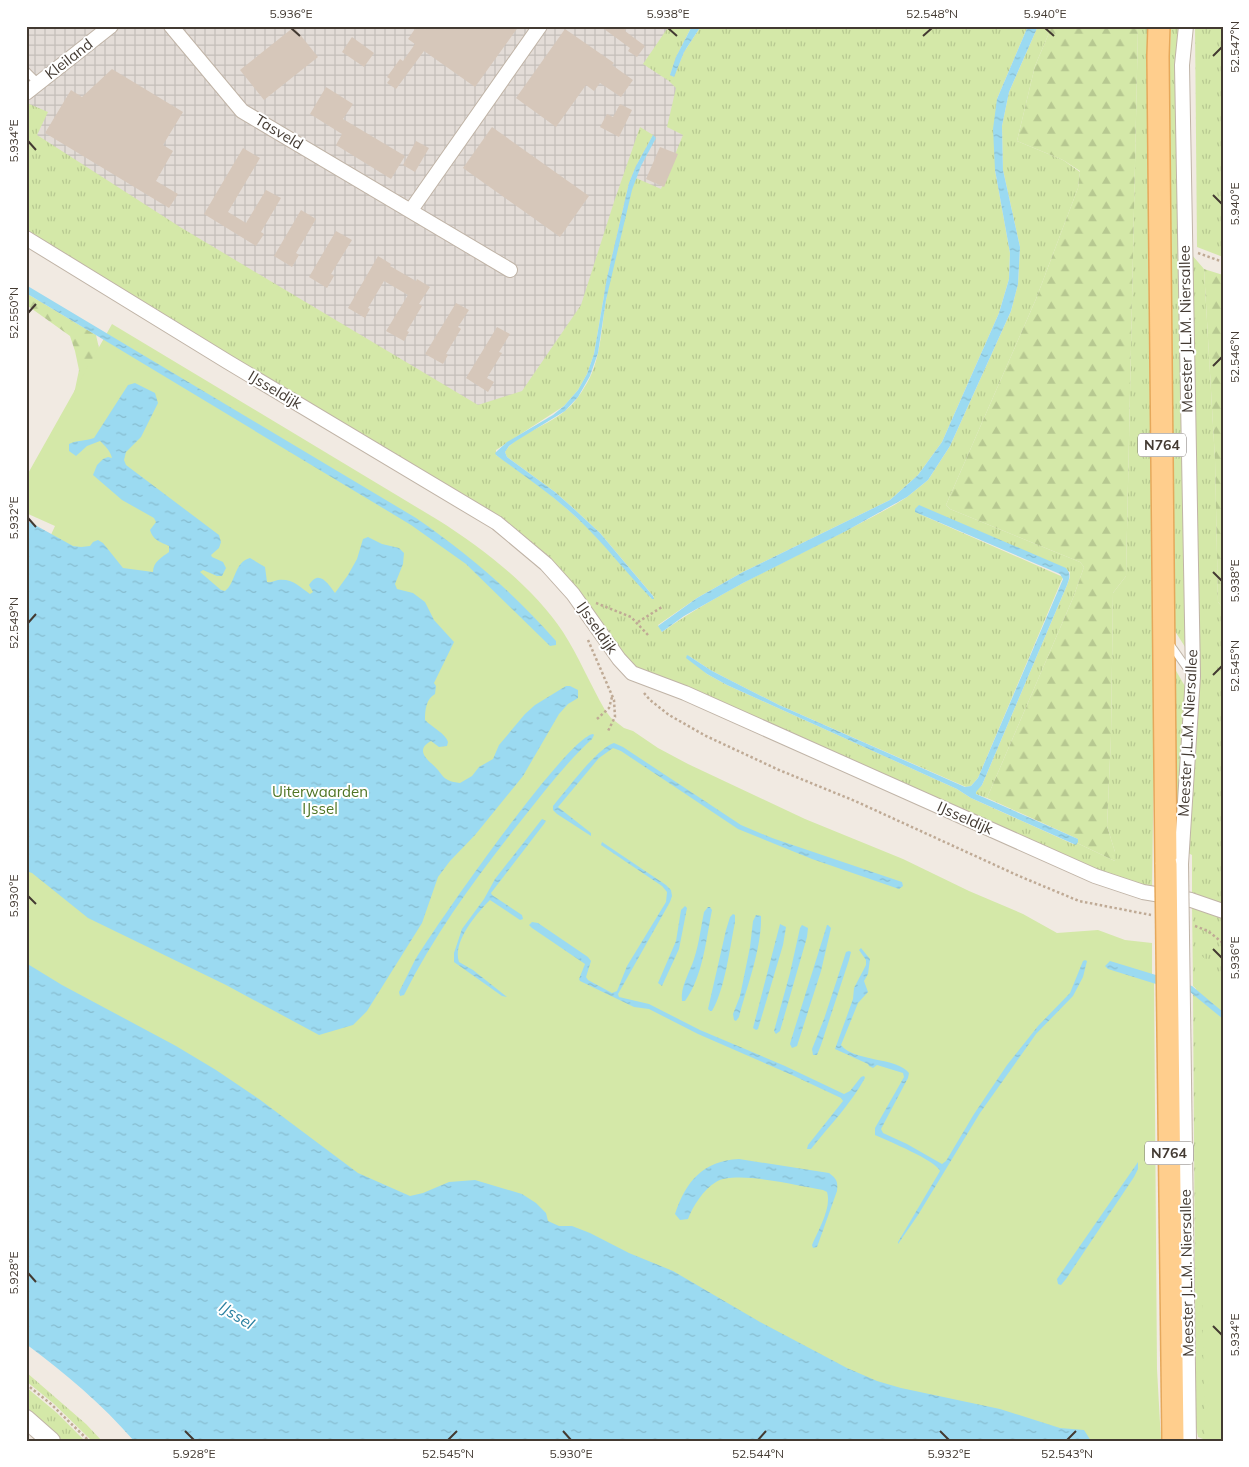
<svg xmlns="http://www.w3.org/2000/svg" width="1249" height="1467" font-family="Mulish,sans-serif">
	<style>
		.industrial { fill: url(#industrial-grid) }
		.grass { fill: url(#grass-tufts) }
		.forest { fill: url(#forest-firs) }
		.park { fill: #d4e8a8 }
		.water { fill: url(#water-ripples) }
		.building { fill: #d6c7ba }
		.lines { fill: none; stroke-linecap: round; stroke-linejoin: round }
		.service-casing { stroke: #c0b4a7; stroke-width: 9 }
		.minor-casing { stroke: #c0b4a7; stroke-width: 16 }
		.tertiary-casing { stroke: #c0b4a7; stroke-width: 20 }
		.primary-casing { stroke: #e6a85b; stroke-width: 24 }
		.path { stroke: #bfaa95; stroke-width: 2.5; stroke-dasharray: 2.5 2.5; stroke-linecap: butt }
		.service { stroke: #fff; stroke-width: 7 }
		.minor { stroke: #fff; stroke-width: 14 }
		.tertiary { stroke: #fff; stroke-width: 18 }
		.primary { stroke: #ffce8d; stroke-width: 21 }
		.minor-bridge-casing { stroke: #c0b4a7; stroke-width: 16; stroke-linecap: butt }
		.primary-bridge-casing { stroke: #e6a85b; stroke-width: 24; stroke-linecap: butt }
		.minor-bridge { stroke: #fff; stroke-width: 14 }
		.primary-bridge { stroke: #ffce8d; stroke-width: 21 }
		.ticks { fill: none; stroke: #433a32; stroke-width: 2 }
		.labels { text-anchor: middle; stroke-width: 4; stroke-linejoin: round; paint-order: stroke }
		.shield { fill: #fff; stroke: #7b7570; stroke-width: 1 }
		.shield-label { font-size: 14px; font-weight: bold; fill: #433a32 }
		.street-label { font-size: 15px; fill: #433a32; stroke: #fff }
		.park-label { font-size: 15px; fill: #4f7525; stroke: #fff }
		.water-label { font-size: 16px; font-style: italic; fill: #287fa0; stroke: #fff }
		.neatline { fill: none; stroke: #433a32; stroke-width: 2 }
		.ticks-label { font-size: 12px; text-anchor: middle; fill: #433a32 }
	</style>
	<defs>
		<pattern id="industrial-grid" width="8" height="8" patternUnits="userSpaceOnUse" patternTransform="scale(1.25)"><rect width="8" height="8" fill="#e3dcd7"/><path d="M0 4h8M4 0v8" fill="none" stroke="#c4beb9"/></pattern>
		<pattern id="grass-tufts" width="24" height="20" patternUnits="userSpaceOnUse" patternTransform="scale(1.25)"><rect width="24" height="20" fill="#d4e8a8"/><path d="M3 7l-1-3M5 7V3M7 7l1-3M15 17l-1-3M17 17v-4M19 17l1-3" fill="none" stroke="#b7c891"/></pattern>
		<pattern id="forest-firs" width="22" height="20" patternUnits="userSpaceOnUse" patternTransform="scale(1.25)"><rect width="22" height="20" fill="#d4e8a8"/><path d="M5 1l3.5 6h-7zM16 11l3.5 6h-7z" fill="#b7c891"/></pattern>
		<pattern id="water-ripples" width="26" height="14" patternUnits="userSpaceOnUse" patternTransform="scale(1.25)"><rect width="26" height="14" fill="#9bdaf1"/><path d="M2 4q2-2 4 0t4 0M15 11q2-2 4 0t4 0" fill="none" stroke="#87bccf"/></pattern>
	</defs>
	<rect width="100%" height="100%" fill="#f1eae2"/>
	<!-- industrial -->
	<path class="industrial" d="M 26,26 L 684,26 L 692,144 L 537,410 L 474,439 L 26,216 Z"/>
	<!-- grass -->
	<g class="grass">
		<path d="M 669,26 L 692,26 L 676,57 L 670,75 L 674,77 L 684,52 L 701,26 L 1028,26 L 997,99 L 995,170 L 1010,253 L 1009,279 L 999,313 L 942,442 L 918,475 L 890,500 L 743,572 L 697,598 L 658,625 L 662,632 C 735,581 818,548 896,504 L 907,497 L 928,480 L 950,446 L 1011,311 L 1018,284 L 1020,247 L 1003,170 L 1002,126 L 1009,92 L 1038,26 L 1052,26 L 1035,66 L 1017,141 L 1063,160 L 1080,172 L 1078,188 L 1036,299 L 946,505 L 950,509 L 1080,562 L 1084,567 L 1073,598 L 987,798 L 976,794 L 976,790 L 982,785 L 1067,585 L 1070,577 L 1070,572 L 915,512 L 1063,577 L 978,778 L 971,786 L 966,787 L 779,705 L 712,671 L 689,656 L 707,674 L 727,685 L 957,789 L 971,798 L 1073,844 L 1077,843 L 1115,861 L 1115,852 L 1107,826 L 1111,736 L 1113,593 L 1126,576 L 1138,26 L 1153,26 L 1155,679 L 1152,890 L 1125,884 L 638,673 L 555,567 L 26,235 L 27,103 L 48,112 L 37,135 L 180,227 L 478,405 L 522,391 L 581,305 L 614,202 L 640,127 L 653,135 L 636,166 L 629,183 L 607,278 L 594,354 L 587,374 L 578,390 L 564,406 L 496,450 L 496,455 C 524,474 551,494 575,516 C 603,541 626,570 651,598 L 654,597 L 600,533 L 573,508 L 555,492 L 507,457 L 505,452 C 512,438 542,427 555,418 C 567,411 577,400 584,388 C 601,363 601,329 606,300 C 613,260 623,220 634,181 L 636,178 L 661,189 L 683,135 L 667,127 L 676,88 L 669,81 L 643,64 Z"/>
		<path d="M 1171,26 L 1182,26 L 1187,650 L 1173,628 C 1170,428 1162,227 1171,26 Z"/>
		<path d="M 1195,26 L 1223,26 L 1223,257 L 1197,247 Z"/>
		<path d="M 1192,255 L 1204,269 L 1215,460 L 1218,602 L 1223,608 L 1223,906 L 1192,896 L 1192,855 L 1188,853 Z"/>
		<path d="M 1172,664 L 1186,688 L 1175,864 Z"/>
		<path d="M 1192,904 L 1223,915 L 1223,1012 L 1193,986 Z"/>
		<path d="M 1193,994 L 1197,996 L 1223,1441 L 1208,1441 L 1198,1437 L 1196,1427 Z"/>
		<path d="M 26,1372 L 86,1424 L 102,1441 L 92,1441 L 53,1403 L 26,1381 Z"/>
		<path d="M 26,1387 L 57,1413 L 85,1441 L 63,1441 L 26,1408 Z"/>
	</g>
	<!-- forest -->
	<g class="forest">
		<path d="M 1052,26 L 1138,26 L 1126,576 L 1113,593 L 1111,736 L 1107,826 L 1115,852 L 1115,861 L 1077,843 L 1078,839 L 987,798 L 1073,598 L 1084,567 L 1080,562 L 950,509 L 946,505 L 1036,299 L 1078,188 L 1080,171 L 1063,160 L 1017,141 L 1035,66 Z"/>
		<path d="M 1204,269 L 1223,275 L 1223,608 L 1218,602 L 1215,460 Z"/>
		<path d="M 26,293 L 96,335 L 101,357 L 74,394 L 79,370 L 75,351 L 70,336 L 28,306 L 26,304 Z"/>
	</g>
	<!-- park -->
	<g class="park">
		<path d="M 112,324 L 438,520 C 484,549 533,587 563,632 C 579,657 590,684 605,710 L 611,718 L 624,728 L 633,731 L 658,748 L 688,764 L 805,819 L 903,859 L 969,891 L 1023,914 L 1057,933 L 1098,930 L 1125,940 L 1152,943 L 1152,975 L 1154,977 L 1157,1369 L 1161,1441 L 942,1441 L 26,1050 L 26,589 L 55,526 L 26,513 L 26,477 Z"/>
		<path d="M 1195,952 L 1201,955 L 1223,978 L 1223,1441 L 1205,1441 Z"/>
	</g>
	<!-- water -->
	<g class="water">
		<path d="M 692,26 L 701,26 L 684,52 L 674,77 L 670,75 L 676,57 Z"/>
		<path d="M 1028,26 L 1038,26 L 1009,92 L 1002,126 L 1003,170 L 1020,247 L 1018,284 L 1011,311 L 950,446 L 928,480 L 907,497 L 846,531 L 743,583 L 684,616 L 662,632 L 658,626 L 697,598 L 743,572 L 890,500 L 918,475 L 942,442 L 999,313 L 1009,279 L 1010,253 L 995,170 L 993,129 L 997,99 Z"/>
		<path d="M 653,135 L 656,138 L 641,166 L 632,190 L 606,300 L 598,353 L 590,376 L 578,397 L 565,411 L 516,441 L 509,446 L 505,452 L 507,457 L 555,492 L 573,508 L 600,533 L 653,596 L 654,599 L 652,599 C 626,573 603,542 576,517 C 551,494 523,475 496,455 L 495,453 L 507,442 L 553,415 L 564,406 L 578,390 L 587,374 L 594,354 L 607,278 L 629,183 L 636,166 Z"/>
		<path d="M 26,285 L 416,518 C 467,553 515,594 556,641 L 556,645 L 550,646 L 466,564 L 411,525 L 26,293 Z"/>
		<path d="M 135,383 L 155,393 L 158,403 L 141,437 L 126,452 L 124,460 L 126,465 L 219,535 L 221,542 L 219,548 L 211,555 L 212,557 L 223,562 L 226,568 L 222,576 L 217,576 L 203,570 L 200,572 L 221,590 L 225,591 C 236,583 234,562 250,558 L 265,567 L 267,582 C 271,583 273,581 278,580 C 292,578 300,587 310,594 L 313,592 L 309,585 C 319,568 329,585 335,593 L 348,575 L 357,559 L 363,539 L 368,537 L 382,544 L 399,548 L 404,553 L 403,564 L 395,584 L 397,589 L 413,593 L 425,602 L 434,620 L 454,642 L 434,683 L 436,686 L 435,694 C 426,699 425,710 425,720 C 432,727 446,734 448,742 L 447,746 L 439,747 L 431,741 C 413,751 430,761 437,769 C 441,773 443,778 448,780 C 451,782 456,782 460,783 L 472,776 L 479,767 L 493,759 L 499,745 L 525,714 L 535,705 L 566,686 L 570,686 L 578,690 L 578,698 L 568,704 L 559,714 L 523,776 L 475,835 L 450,861 L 438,877 L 422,923 L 367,1011 L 353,1025 L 319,1035 L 226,985 L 88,918 L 32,873 L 26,871 L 26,520 L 73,546 L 81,547 L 90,546 L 93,542 L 98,540 L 103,543 L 123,568 L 153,572 C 153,562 162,557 169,552 L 169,546 C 160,542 153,540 150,530 L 156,522 L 154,518 L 122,500 L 93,475 L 97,465 L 103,459 L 108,457 L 112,458 C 110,450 105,446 100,441 L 87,446 L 76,456 L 69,451 L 69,444 C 77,440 85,441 94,438 L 128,385 Z"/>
		<path d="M 919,505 L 1066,568 C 1071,574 1070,577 1067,585 L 982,785 L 976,792 L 976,794 L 1078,839 L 1078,842 L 1076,845 L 971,798 L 957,789 L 727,685 L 707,674 L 686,658 L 687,655 L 689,656 L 712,671 L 779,705 L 965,787 L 971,786 L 978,778 L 1063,579 L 1060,574 L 915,512 L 915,509 Z"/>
		<path d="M 593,734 L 594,735 L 592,739 C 565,764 543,793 520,822 C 477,876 435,933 404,995 L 400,996 L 399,992 C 404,982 409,972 414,962 C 433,929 566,738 593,734 Z"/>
		<path d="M 614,743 L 623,747 L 741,825 L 772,838 L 902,882 L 903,886 L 899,889 L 812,859 L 738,829 L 621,751 L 613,748 L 599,758 L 558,807 L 591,833 L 591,836 L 557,814 L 553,810 L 553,806 C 566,791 597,748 614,743 Z"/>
		<path d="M 542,819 L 546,821 L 544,824 L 491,893 L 492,895 L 522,915 L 523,919 L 520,920 L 490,900 C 477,913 452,942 459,962 L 473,970 L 507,997 L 502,996 L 454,962 L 454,953 L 462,929 L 484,899 L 495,879 Z"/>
		<path d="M 602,842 L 666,885 L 671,890 L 672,896 L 670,902 L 618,994 L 619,997 L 649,1004 L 700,1030 L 785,1066 L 844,1094 L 850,1091 L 861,1077 L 864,1076 L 865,1078 C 851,1104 829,1126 811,1149 L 807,1149 L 808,1145 L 839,1106 L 843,1101 L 841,1098 L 792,1075 L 698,1034 L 649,1009 L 634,1007 L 580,981 L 579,979 L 585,964 L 532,928 L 529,925 L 532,922 L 538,923 L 588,957 L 591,961 L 586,977 L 588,980 L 612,993 L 617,991 L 627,966 L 666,902 L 667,892 L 662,886 L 601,845 Z"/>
		<path d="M 685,906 L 687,908 L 679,949 L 662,986 L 658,983 L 676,941 L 681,910 Z"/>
		<path d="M 708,907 L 710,907 L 712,910 C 706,940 703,976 685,1001 L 682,1001 C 680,987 690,972 694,959 C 699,944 701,927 704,912 Z"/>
		<path d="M 733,914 L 735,915 L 735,922 C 730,947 725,989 712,1011 L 710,1011 L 708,1009 L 726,930 L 730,917 Z"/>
		<path d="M 756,915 L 761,916 C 762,948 747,986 739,1017 L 736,1021 L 734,1020 L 733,1014 L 740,996 L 750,947 L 753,921 Z"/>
		<path d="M 780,924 L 786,927 L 783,945 L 758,1029 L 756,1030 L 753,1028 Z"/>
		<path d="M 802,925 L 808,928 L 807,937 L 780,1031 L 776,1034 L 774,1031 L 790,973 L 800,928 Z"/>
		<path d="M 827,925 L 828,925 L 831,928 L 821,971 L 797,1046 L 792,1048 L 790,1044 L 792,1037 Z"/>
		<path d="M 861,948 L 870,959 L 868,974 L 864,981 L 868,992 L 858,1003 L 841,1045 C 854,1062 897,1057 909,1073 L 908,1078 L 881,1129 L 883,1133 L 907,1144 L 942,1164 L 946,1161 L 974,1114 L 1007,1065 L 1038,1026 L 1070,993 L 1083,961 L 1085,960 L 1087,961 L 1083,977 L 1073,996 L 1036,1034 L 980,1113 L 918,1215 L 898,1244 L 898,1242 L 940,1171 C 935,1160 888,1141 875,1135 L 875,1128 L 904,1077 L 903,1073 L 877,1065 L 873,1068 L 869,1066 L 868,1064 L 835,1049 L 853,999 L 854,988 L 866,965 L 866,960 L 859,950 Z"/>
		<path d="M 849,951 L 851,952 L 849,960 L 821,1045 L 817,1055 L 813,1055 L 812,1049 L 824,1019 L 846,952 Z"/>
		<path d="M 1110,961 L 1192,986 L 1223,1012 L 1223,1019 L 1190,992 L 1156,984 L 1108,969 L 1105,966 Z"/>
		<path d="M 26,963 L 62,985 L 176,1046 L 216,1070 L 259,1099 L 358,1173 L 410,1196 L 423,1193 L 449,1182 L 475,1180 L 522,1194 L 536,1203 L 546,1213 L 548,1221 L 559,1226 L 572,1226 L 590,1233 L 629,1253 L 673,1271 L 760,1322 L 847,1368 L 877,1381 L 901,1388 L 1000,1409 L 1060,1428 L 1084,1430 L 1091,1441 L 134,1441 C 102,1404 65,1373 26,1344 Z"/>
		<path d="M 739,1159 L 829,1173 C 837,1179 838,1182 837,1191 L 817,1247 L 813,1248 L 812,1245 C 818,1230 832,1208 827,1192 L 823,1190 C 799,1186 736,1170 716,1182 C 703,1190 693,1206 688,1219 L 680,1220 L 675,1214 C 686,1181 703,1161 739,1159 Z"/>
		<path d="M 1138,1162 L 1138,1169 L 1134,1177 L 1066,1279 L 1061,1285 L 1058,1284 L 1057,1279 Z"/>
	</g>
	<!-- building -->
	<g class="building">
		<path d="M 417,26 L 519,26 L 475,87 L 424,51 L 396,89 L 387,83 L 390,79 L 387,77 L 400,59 L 403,61 L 415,44 L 408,39 Z"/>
		<path d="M 600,26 L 628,26 L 625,31 L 645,46 L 637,57 L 628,51 L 630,48 Z"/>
		<path d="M 294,27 L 318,57 L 264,100 L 240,70 Z"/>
		<path d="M 565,29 L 614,63 L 612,65 L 633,80 L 621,97 L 600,83 L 594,91 L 586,85 L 556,127 L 516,98 Z"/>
		<path d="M 352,37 L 374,53 L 364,67 L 342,52 Z"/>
		<path d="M 112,69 L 183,112 L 163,145 L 173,151 L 156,181 L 178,194 L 169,208 L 45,133 L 71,90 L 82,97 Z"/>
		<path d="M 326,87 L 353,104 L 343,119 L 405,156 L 391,179 L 336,145 L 342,134 L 310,114 Z"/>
		<path d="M 620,104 L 632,110 L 619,137 L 600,127 L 607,114 L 613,117 Z"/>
		<path d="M 492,127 L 589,196 L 560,237 L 463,168 Z"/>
		<path d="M 416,141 L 429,148 L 415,172 L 403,165 Z"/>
		<path d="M 660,147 L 678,154 L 664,187 L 646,179 Z"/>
		<path d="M 243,148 L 260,158 L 228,212 L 246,223 L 266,190 L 281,198 L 261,232 L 264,234 L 256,246 L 204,214 Z"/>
		<path d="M 301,210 L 316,219 L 296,253 L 299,255 L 292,267 L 274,256 Z"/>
		<path d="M 336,231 L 352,240 L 331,274 L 334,276 L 327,288 L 309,277 Z"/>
		<path d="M 378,256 L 391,264 L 390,266 L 416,281 L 417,279 L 430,287 L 419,304 L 422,306 L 407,331 L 409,332 L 404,341 L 386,331 L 408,295 L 384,281 L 368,308 L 370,309 L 365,318 L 348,308 Z"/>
		<path d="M 456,303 L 469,310 L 458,327 L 461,329 L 446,354 L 448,355 L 443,364 L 425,354 Z"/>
		<path d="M 497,327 L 510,334 L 499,352 L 502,353 L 487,378 L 494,382 L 488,392 L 466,378 Z"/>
	</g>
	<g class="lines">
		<!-- service casing -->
		<g class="service-casing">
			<g id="service">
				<path d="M 26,71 L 38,83"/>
				<path d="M 1170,644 L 1191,674"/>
			</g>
		</g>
		<!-- minor casing -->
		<g class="minor-casing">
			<g id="minor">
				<path d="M 171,26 L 242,111 L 510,270"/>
				<path d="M 26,93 L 111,26"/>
				<path d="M 411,210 L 540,26"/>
				<path d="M 26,238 L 228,362 L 497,523 L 546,564 L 573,594 L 619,659 L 632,673 L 685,693 L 1095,876 L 1143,892 L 1191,900 L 1223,911"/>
				<path d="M 1181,864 L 1193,676 L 1182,65 L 1186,26"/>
			</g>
		</g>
		<!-- tertiary casing -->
		<g class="tertiary-casing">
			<path id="tertiary" d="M 26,1419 L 51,1441"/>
		</g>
		<!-- primary casing -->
		<g class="primary-casing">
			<path id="primary" d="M 1159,26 L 1158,56 L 1166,864"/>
		</g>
		<!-- path -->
		<g class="path">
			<path d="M 1198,253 L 1223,262"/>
			<path d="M 596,603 L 631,617 L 648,635"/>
			<path d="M 638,622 L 662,607"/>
			<path d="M 588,640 L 614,700 L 615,717 L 608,731"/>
			<path d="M 644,693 L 650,700 L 669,715 L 706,736 L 779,770 L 855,801 L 1019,876 L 1079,901 L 1151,915"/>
			<path d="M 597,719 L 609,708 L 612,697"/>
			<path d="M 1195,926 L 1208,931 L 1223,943"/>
			<path d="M 26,1384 L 51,1404 L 89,1441"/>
		</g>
		<!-- service -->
		<use href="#service" class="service"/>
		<!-- minor -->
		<use href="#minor" class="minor"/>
		<!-- tertiary -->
		<use href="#tertiary" class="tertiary"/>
		<!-- primary -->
		<use href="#primary" class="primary"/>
		<!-- minor-bridge casing -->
		<g class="minor-bridge-casing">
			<path id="minor-bridge" d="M 1181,864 L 1189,1441"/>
		</g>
		<!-- primary-bridge casing -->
		<g class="primary-bridge-casing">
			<path id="primary-bridge" d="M 1166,864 L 1173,1441"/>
		</g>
		<!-- minor-bridge -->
		<use href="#minor-bridge" class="minor-bridge"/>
		<!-- primary-bridge -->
		<use href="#primary-bridge" class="primary-bridge"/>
	</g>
	<!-- ticks -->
	<path class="ticks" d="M 291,28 L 300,36M 668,28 L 677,36M 1045,28 L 1054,36M 923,36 L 932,28M 1213,56 L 1222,47M 28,141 L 36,150M 1213,195 L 1222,204M 28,313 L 36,304M 1213,366 L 1222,357M 28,518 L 36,527M 1213,572 L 1222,581M 28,623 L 36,614M 1213,675 L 1222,666M 28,896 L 36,904M 1213,949 L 1222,958M 28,1273 L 36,1282M 1213,1326 L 1222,1335M 185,1431 L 194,1440M 563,1431 L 571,1440M 940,1431 L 949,1440M 448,1440 L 457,1431M 758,1440 L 766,1431M 1067,1440 L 1076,1431"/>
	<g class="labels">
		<!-- shield labels -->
		<g class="shield">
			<rect x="1138" y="433.5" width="48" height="23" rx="4"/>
			<rect x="1145" y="1141.5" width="48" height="23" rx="4"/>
		</g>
		<g class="shield-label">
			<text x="1162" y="450">N764</text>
			<text x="1169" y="1158">N764</text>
		</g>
		<!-- street labels -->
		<g class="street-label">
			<text transform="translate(69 59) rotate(-38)" y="5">Kleiland</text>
			<text transform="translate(279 132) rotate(31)" y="5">Tasveld</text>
			<text transform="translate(1186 329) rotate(-91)" y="5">Meester J.L.M. Niersallee</text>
			<text transform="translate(275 390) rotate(31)" y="5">IJsseldijk</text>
			<text transform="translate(597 628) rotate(55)" y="5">IJsseldijk</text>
			<text transform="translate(1188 733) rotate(-87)" y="5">Meester J.L.M. Niersallee</text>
			<text transform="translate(965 818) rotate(24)" y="5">IJsseldijk</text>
			<text transform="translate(1187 1273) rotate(-91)" y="5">Meester J.L.M. Niersallee</text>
		</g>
		<!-- park labels -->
		<g class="park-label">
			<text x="320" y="797">Uiterwaarden<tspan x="320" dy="17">IJssel</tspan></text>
		</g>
		<!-- water labels -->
		<g class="water-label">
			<text transform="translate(237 1315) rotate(32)" y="6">IJssel</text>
		</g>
	</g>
	<!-- border -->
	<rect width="1249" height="1467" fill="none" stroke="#ffffff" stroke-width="55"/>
	<rect x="28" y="28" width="1194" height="1412" class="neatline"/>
	<g class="ticks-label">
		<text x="291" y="18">5.936°E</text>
		<text x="668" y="18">5.938°E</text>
		<text x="932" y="18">52.548°N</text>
		<text x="1045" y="18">5.940°E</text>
		<text transform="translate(1235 47) rotate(-90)" y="4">52.547°N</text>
		<text transform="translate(14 141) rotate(-90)" y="4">5.934°E</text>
		<text transform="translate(1235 204) rotate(-90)" y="4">5.940°E</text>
		<text transform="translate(14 313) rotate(-90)" y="4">52.550°N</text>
		<text transform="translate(1235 357) rotate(-90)" y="4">52.546°N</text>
		<text transform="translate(14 518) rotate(-90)" y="4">5.932°E</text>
		<text transform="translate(1235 581) rotate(-90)" y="4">5.938°E</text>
		<text transform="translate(14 623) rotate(-90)" y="4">52.549°N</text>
		<text transform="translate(1235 666) rotate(-90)" y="4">52.545°N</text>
		<text transform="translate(14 896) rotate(-90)" y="4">5.930°E</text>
		<text transform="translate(1235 958) rotate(-90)" y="4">5.936°E</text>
		<text transform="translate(14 1273) rotate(-90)" y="4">5.928°E</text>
		<text transform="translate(1235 1335) rotate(-90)" y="4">5.934°E</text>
		<text x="194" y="1458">5.928°E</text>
		<text x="448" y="1458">52.545°N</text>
		<text x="571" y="1458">5.930°E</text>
		<text x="758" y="1458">52.544°N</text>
		<text x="949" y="1458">5.932°E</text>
		<text x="1067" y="1458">52.543°N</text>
	</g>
</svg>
